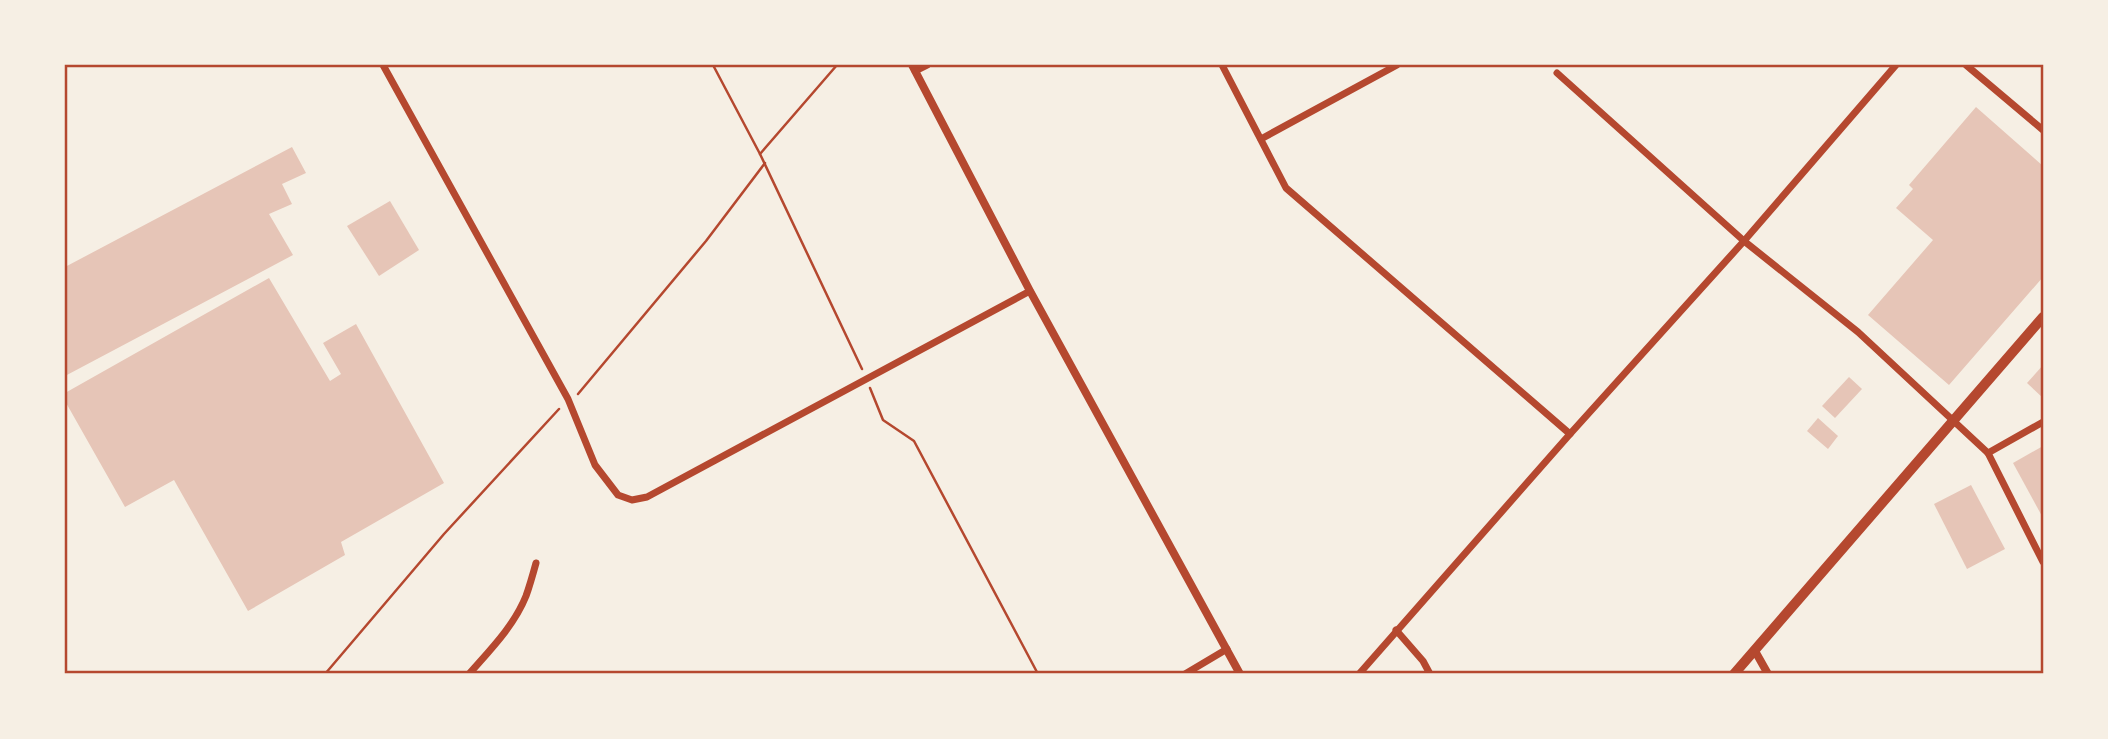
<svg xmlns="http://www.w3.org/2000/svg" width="2108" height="739" font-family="'Alegreya Sans',sans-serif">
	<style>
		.building { fill: #e6c5b7 }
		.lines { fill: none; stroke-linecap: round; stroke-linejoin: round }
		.path { stroke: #b5482f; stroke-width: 2.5 }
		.minor { stroke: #b5482f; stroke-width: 7 }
		.tertiary { stroke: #b5482f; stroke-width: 8 }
		.secondary { stroke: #b5482f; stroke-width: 10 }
		.neatline { fill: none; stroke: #b5482f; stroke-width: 2.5 }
	</style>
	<rect width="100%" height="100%" fill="#f6efe4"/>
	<!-- building -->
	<g class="building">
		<path d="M 1976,107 L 2043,166 L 2043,277 L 1949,385 L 1868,315 L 1933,240 L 1896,208 L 1913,189 L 1909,185 Z"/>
		<path d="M 292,147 L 306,173 L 282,184 L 292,204 L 269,214 L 293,255 L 65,376 L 65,267 Z"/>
		<path d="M 390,201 L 419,250 L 379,276 L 347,226 Z"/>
		<path d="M 269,278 L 330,381 L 341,374 L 323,343 L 356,324 L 444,483 L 341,542 L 345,555 L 248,611 L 174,480 L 125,507 L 65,401 L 65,393 Z"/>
		<path d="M 2043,365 L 2043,398 L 2027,383 Z"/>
		<path d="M 1849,377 L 1862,389 L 1835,418 L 1822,406 Z"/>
		<path d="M 1818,418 L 1838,436 L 1828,449 L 1807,431 Z"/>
		<path d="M 2043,446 L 2043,518 L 2013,463 Z"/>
		<path d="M 1971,485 L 2005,549 L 1967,569 L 1934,504 Z"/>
	</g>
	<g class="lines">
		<!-- path -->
		<g class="path">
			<path d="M 713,65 L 760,154 L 862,369"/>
			<path d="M 760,154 L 837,65"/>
			<path d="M 870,388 L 883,420 L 914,441 L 1038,674"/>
			<path d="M 578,394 L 706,241 L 765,163"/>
			<path d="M 325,674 L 444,534 L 559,409"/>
		</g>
		<!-- minor -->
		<g class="minor">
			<path d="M 383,65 L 568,399 L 595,465 L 618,495 L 632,500 L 647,497 L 1030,291"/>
			<path d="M 1222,65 L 1286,188 L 1570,434"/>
			<path d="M 1966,65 L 2043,130"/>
			<path d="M 915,71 L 927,65"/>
			<path d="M 1557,73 L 1744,241 L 1858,332 L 1988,453 L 2043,562"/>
			<path d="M 1261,139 L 1397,65"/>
			<path d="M 1988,453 L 2043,422"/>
			<path d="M 1396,630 L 1423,661 L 1430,674"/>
			<path d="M 469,674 C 490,650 514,626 526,596 C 530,585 533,574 536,563"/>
			<path d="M 1185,674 L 1227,649"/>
			<path d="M 1359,674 L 1570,434 L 1744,241 L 1896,65"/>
		</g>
		<!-- tertiary -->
		<g class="tertiary">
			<path d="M 912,65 L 1030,291 L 1240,674"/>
			<path d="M 1755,651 L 1768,674"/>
		</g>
		<!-- secondary -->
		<path class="secondary" d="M 1734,674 L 2043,317"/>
	</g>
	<!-- border -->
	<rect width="2108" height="739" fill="none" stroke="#f6efe4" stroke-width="133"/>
	<rect x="66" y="66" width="1976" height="606" class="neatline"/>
</svg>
